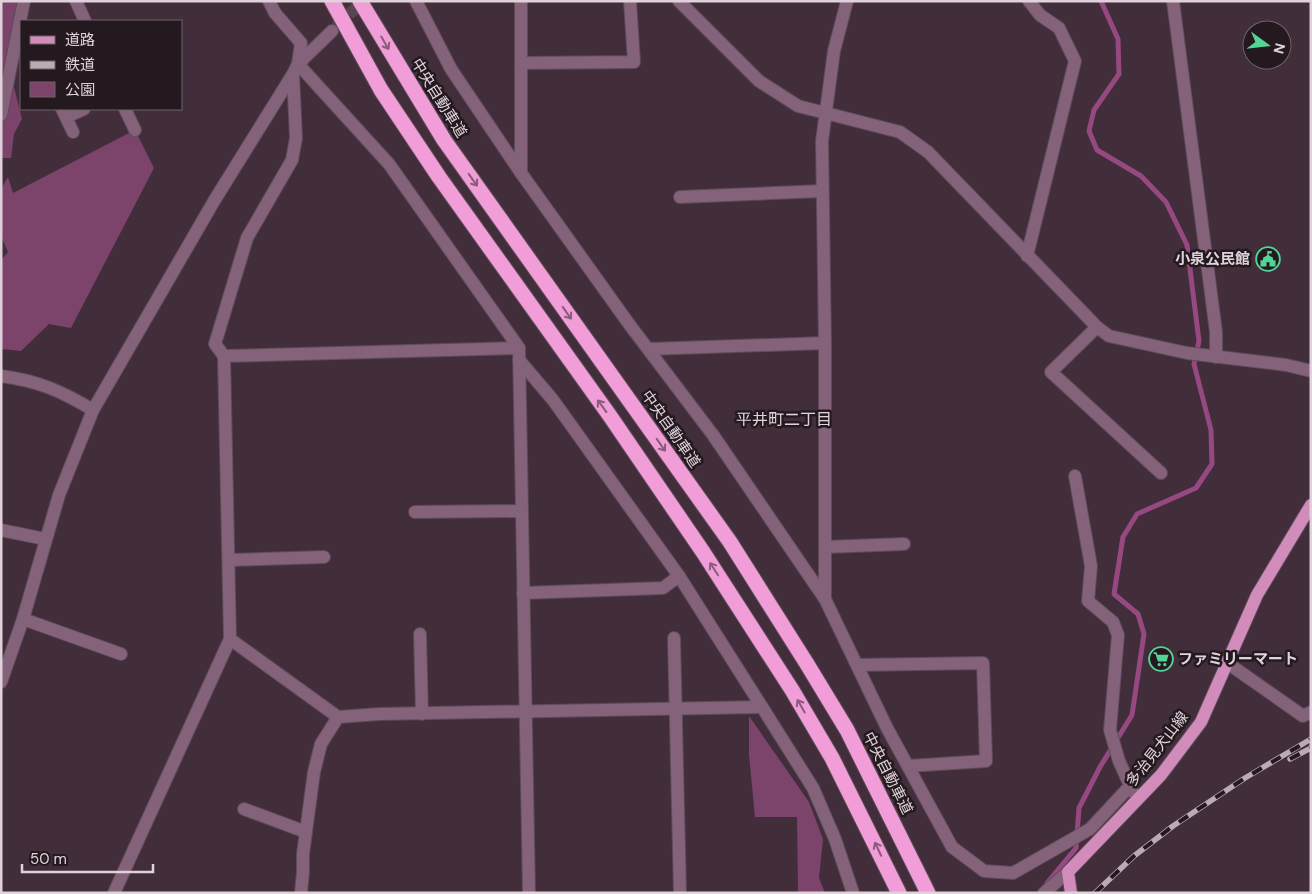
<svg xmlns="http://www.w3.org/2000/svg" width="1312" height="894" font-family="'DM Sans','Noto Sans JP',sans-serif">
	<style>
		.green { fill: #7c436b }
		.lines { fill: none; stroke-linecap: round; stroke-linejoin: round }
		.stream { stroke: #954980; stroke-width: 5 }
		.minor-tunnel { stroke: #5a4653; stroke-width: 12; stroke-dasharray: 12 6; stroke-linecap: butt }
		.minor-casing { stroke: #5e4b58; stroke-width: 14 }
		.major-casing { stroke: #5e4b58; stroke-width: 14 }
		.highway-casing { stroke: #5e4b58; stroke-width: 17 }
		.minor { stroke: #846279; stroke-width: 12 }
		.major { stroke: #d28cbc; stroke-width: 12 }
		.highway { stroke: #f19dd7; stroke-width: 15 }
		.rail-casing { stroke: #bbabb6; stroke-width: 5.5 }
		.rail { stroke: #23191f; stroke-width: 4; stroke-dasharray: 11; stroke-linecap: butt }
		.oneway { stroke: #8a5b7b }
		.labels { text-anchor: middle; stroke-width: 5; stroke-linejoin: round; paint-order: stroke }
		.street-label { font-size: 15px; fill: #e0d2db; stroke: #23191f }
		.poi-label { font-size: 15px; font-weight: bold; fill: #e0d2db; stroke: #23191f; text-anchor: end }
		.neighbourhood-label { font-size: 16px; fill: #e0d2db; stroke: #23191f }
	</style>
	<rect width="100%" height="100%" fill="#422d3b"/>
	<!-- green -->
	<g class="green">
		<path d="M 1,1 L 19,1 L 13,83 L 22,119 L 14,134 L 11,158 L 1,158 Z"/>
		<path d="M 131,132 L 137,134 L 154,168 L 71,328 L 49,324 L 21,351 L 1,349 L 1,260 L 8,252 L 1,236 L 1,189 L 8,177 L 13,193 Z"/>
		<path d="M 749,716 L 809,802 L 823,839 L 819,878 L 825,893 L 798,893 L 797,817 L 755,817 L 749,755 Z"/>
	</g>
	<g class="lines">
		<!-- stream -->
		<path class="stream" d="M 1047,883 L 1076,848 L 1079,808 L 1100,767 L 1132,715 L 1144,634 L 1138,614 L 1114,594 L 1123,537 L 1137,514 L 1196,488 L 1212,464 L 1211,430 L 1194,364 L 1199,341 L 1187,245 L 1166,202 L 1141,176 L 1097,150 L 1089,131 L 1094,110 L 1119,74 L 1118,39 L 1101,1"/>
		<!-- minor-tunnel -->
		<path class="minor-tunnel" d="M 336,27 L 363,1"/>
		<!-- minor casing -->
		<g class="minor-casing">
			<g id="minor">
				<path d="M 76,1 L 85,21"/>
				<path d="M 416,1 L 451,69 L 521,173 L 629,324 L 713,435 L 825,599 L 887,728 L 952,847 L 984,871 L 1013,873 L 1090,829 L 1130,786"/>
				<path d="M 521,1 L 521,173"/>
				<path d="M 679,1 L 759,81 L 798,106 L 900,132 L 928,152 L 1097,327 L 1109,336 L 1187,353 L 1286,365 L 1311,371"/>
				<path d="M 1173,1 L 1216,332 L 1216,357"/>
				<path d="M 521,63 L 634,62 L 630,1"/>
				<path d="M 298,64 L 389,164 L 519,348 L 529,893"/>
				<path d="M 298,64 L 332,31"/>
				<path d="M 62,109 L 73,132"/>
				<path d="M 125,109 L 135,130"/>
				<path d="M 1,115 L 24,1"/>
				<path d="M 66,117 L 84,109"/>
				<path d="M 680,197 L 822,191"/>
				<path d="M 1027,256 L 1075,61 L 1059,28 L 1040,15 L 1029,1"/>
				<path d="M 1097,327 L 1051,372 L 1161,473"/>
				<path d="M 649,349 L 825,343"/>
				<path d="M 224,356 L 519,348"/>
				<path d="M 519,360 L 553,400 L 679,576 L 762,707 L 813,788 L 835,839 L 853,893"/>
				<path d="M 1,376 C 39,381 61,391 93,410"/>
				<path d="M 1075,476 L 1091,566 L 1088,601 L 1113,622 L 1118,635 L 1110,730 L 1119,761 L 1133,792"/>
				<path d="M 415,512 L 522,511"/>
				<path d="M 1,530 L 45,539"/>
				<path d="M 825,547 L 904,544"/>
				<path d="M 229,560 L 324,557"/>
				<path d="M 523,593 L 663,588 L 679,576"/>
				<path d="M 825,599 L 825,343 L 822,141 L 834,51 L 847,1"/>
				<path d="M 23,619 L 121,654"/>
				<path d="M 420,634 L 422,714"/>
				<path d="M 674,638 L 680,893"/>
				<path d="M 230,639 L 338,717"/>
				<path d="M 1226,662 L 1303,716 L 1311,712"/>
				<path d="M 857,665 L 983,663 L 986,761 L 908,766"/>
				<path d="M 1,682 L 23,619 L 59,495 L 93,410 L 214,201 L 293,74 L 298,64 L 301,43 L 275,13 L 269,1"/>
				<path d="M 244,809 L 306,832"/>
				<path d="M 114,893 L 230,639 L 224,356 L 215,344 L 247,238 L 292,160 L 296,138 L 293,74"/>
				<path d="M 301,893 L 303,872 L 303,854 L 314,772 L 321,744 L 338,717 L 379,714 L 762,707"/>
				<path d="M 1044,893 L 1068,872"/>
			</g>
		</g>
		<!-- major casing -->
		<g class="major-casing">
			<path id="major" d="M 1071,893 L 1068,872 L 1161,775 L 1201,722 L 1257,595 L 1311,505"/>
		</g>
		<!-- highway casing -->
		<g class="highway-casing">
			<g id="highway">
				<path d="M 332,1 L 381,90 L 439,177 L 610,416 L 703,552 L 792,690 L 832,758 L 899,893"/>
				<path d="M 360,1 L 444,140 L 730,542 L 807,664 L 847,730 L 928,893"/>
			</g>
		</g>
		<!-- minor -->
		<use href="#minor" class="minor"/>
		<!-- major -->
		<use href="#major" class="major"/>
		<!-- highway -->
		<use href="#highway" class="highway"/>
		<!-- rail casing -->
		<g class="rail-casing">
			<g id="rail">
				<path d="M 1290,759 L 1311,748"/>
				<path d="M 1095,893 L 1134,856 L 1173,826 L 1245,778 L 1311,739"/>
			</g>
		</g>
		<!-- rail -->
		<use href="#rail" class="rail"/>
	</g>
	<!-- one-way arrows -->
	<defs><path id="oneway-shaft" d="M-6 0H5M1.5-3L5.5 0L1.5 3" fill="none" stroke-width="1.6" stroke-linecap="round" stroke-linejoin="round" transform="scale(1.25)"/></defs>
	<g class="oneway">
		<use href="#oneway-shaft" transform="translate(385 43) rotate(60)"/>
		<use href="#oneway-shaft" transform="translate(473 180) rotate(55)"/>
		<use href="#oneway-shaft" transform="translate(567 313) rotate(55)"/>
		<use href="#oneway-shaft" transform="translate(602 406) rotate(-126)"/>
		<use href="#oneway-shaft" transform="translate(661 445) rotate(55)"/>
		<use href="#oneway-shaft" transform="translate(714 569) rotate(-123)"/>
		<use href="#oneway-shaft" transform="translate(801 706) rotate(-120)"/>
		<use href="#oneway-shaft" transform="translate(878 849) rotate(-115)"/>
	</g>
	<!-- icons -->
	<defs>
		<g id="civic-ring" transform="scale(1.25)"><circle r="9.5" fill="#23191f" stroke="#54d396" stroke-width="1.5"/><path d="M-.6-6.5H3V-4.5H.6V-3L4-1V1h2V6H-6V1h2V-1L-.6-3ZM-1.2 2.5V6h2.4V2.5Z" fill="#54d396"/></g>
		<g id="supermarket-ring" transform="scale(1.25)"><circle r="9.5" fill="#23191f" stroke="#54d396" stroke-width="1.5"/><path d="M-6-5.5h2.5l.6 2H6L4.5 2H-2.5L-4.4-4H-6ZM-1.5 3.2a1.3 1.3 0 1 0 .1 0ZM3 3.2a1.3 1.3 0 1 0 .1 0Z" fill="#54d396"/></g>
	</defs>
	<g fill-rule="evenodd">
		<use href="#civic-ring" x="1268" y="259"/>
		<use href="#supermarket-ring" x="1161" y="659"/>
	</g>
	<g class="labels">
		<!-- street labels -->
		<g class="street-label">
			<text transform="translate(439 98) rotate(58)" y="5">中央自動車道</text>
			<text transform="translate(671 429) rotate(55)" y="5">中央自動車道</text>
			<text transform="translate(1157 749) rotate(-52)" y="5">多治見犬山線</text>
			<text transform="translate(888 773) rotate(63)" y="5">中央自動車道</text>
		</g>
		<!-- poi labels -->
		<g class="poi-label">
			<text x="1250" y="264">小泉公民館</text>
			<text x="1178" y="664" text-anchor="start">ファミリーマート</text>
		</g>
		<!-- neighbourhood labels -->
		<g class="neighbourhood-label">
			<text x="784" y="425">平井町二丁目</text>
		</g>
	</g>
	<!-- border -->
	<rect width="1312" height="894" fill="none" stroke="#e0d2db" stroke-width="5"/>
	<!-- legend -->
	<rect x="20" y="20" width="162" height="90" fill="#23191f" stroke="#6f636a"/>
	<rect x="30" y="36" width="25" height="8" fill="#d28cbc" stroke="#6f636a"/>
	<text x="65" y="45" font-size="15" fill="#e0d2db">道路</text>
	<rect x="30" y="61" width="25" height="8" fill="#bbabb6" stroke="#6f636a"/>
	<text x="65" y="70" font-size="15" fill="#e0d2db">鉄道</text>
	<rect x="30" y="82" width="25" height="15" fill="#7c436b" stroke="#6f636a"/>
	<text x="65" y="95" font-size="15" fill="#e0d2db">公園</text>
	<!-- north arrow -->
	<g transform="translate(1267 45) rotate(105)"><circle r="24" fill="#23191f" stroke="#6f636a"/>
	<path d="M0-4L9 19L0 12L-9 19Z" fill="#54d396"/>
	<text y="-8" font-size="14" font-weight="bold" text-anchor="middle" fill="#e0d2db">N</text>
	</g>
	<!-- scale -->
	<path d="M22 864v8h131v-8" fill="none" stroke="#e0d2db" stroke-width="2.5"/>
	<text x="30" y="864" font-size="15" fill="#e0d2db" stroke="#23191f" stroke-width="4" paint-order="stroke">50 m</text>
</svg>
